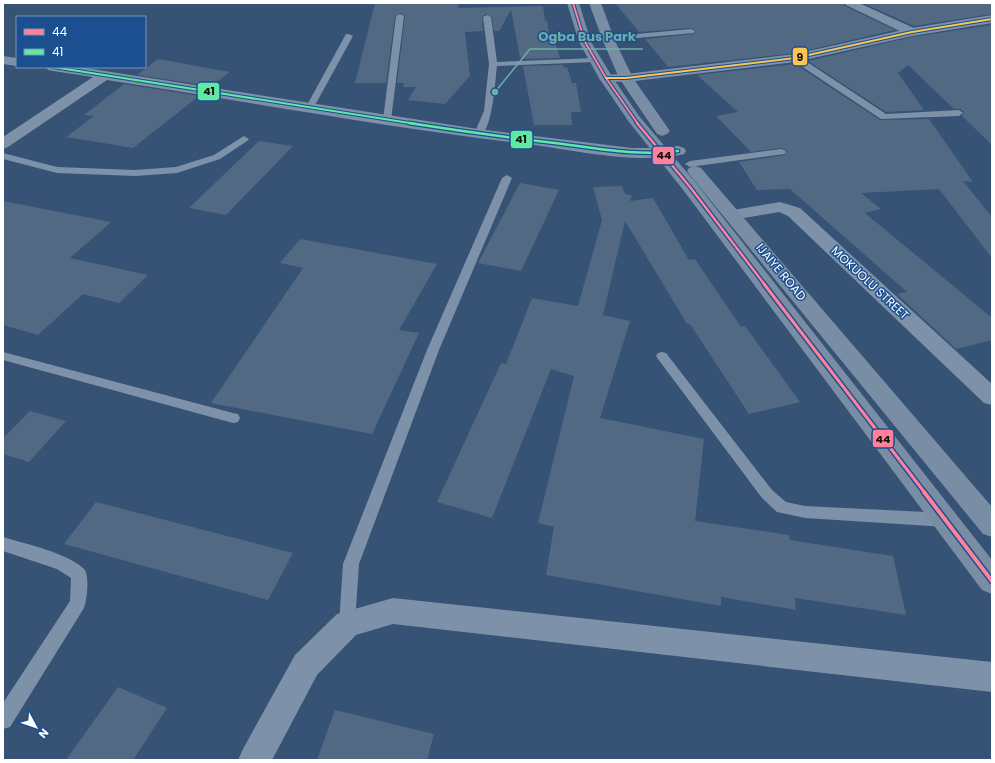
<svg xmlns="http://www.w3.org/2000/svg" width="995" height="763" font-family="Poppins,sans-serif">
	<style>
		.building { fill: #526984 }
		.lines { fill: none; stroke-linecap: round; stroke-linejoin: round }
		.service { fill: #7d92a8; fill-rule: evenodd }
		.minor { fill: #7d92a8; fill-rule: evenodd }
		.tertiary { fill: #7d92a8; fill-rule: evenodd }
		.secondary { fill: #798da4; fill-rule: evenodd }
		.bus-1-far3-casing { stroke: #1b4f8f; stroke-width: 4 }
		.bus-1-far2-casing { stroke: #1b4f8f; stroke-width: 5 }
		.bus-1-far1-casing { stroke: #1b4f8f; stroke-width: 6 }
		.bus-1-casing { stroke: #1b4f8f; stroke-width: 7 }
		.bus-2-far1-casing { stroke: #1b4f8f; stroke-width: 4 }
		.bus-2-casing { stroke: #1b4f8f; stroke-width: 5 }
		.bus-3-casing { stroke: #1b4f8f; stroke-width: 4 }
		.bus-1-far3 { stroke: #ff8098; stroke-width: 2 }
		.bus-1-far2 { stroke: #ff8098; stroke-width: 2.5 }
		.bus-1-far1 { stroke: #ff8098; stroke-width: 3 }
		.bus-1 { stroke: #ff8098; stroke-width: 4 }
		.bus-2-far1 { stroke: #60e9a3; stroke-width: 2 }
		.bus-2 { stroke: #60e9a3; stroke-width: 2.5 }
		.bus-3 { stroke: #fcc553; stroke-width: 2 }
		.labels { text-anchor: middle; stroke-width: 3; stroke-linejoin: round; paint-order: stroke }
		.street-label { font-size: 12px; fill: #fff; stroke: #1b4f8f }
		.leader { fill: none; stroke: #6fada8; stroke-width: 1.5 }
		.callout-dot { fill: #6fada8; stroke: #1b4f8f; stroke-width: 1.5 }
		.callout-label { font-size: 13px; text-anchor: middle; font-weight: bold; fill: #6fada8; stroke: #1b4f8f; stroke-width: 3; stroke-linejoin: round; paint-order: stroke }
		.line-badge { stroke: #1b4f8f; stroke-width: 1.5 }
		.pale-badge-label { font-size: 11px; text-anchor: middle; font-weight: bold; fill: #111 }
	</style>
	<rect width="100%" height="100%" fill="#365274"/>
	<!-- building -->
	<g class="building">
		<path d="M 375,3 L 459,3 L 458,8 L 543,6 L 545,21 L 547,21 L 550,40 L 554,39 L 560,58 L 522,59 L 522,57 L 520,57 L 511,10 L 499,31 L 494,31 L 492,17 L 486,14 L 482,17 L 483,31 L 465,32 L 470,76 L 445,104 L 408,100 L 416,87 L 403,87 L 404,83 L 397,83 L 405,16 L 401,13 L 395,16 L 386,83 L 355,83 Z"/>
		<path d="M 615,3 L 842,3 L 845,6 L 895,30 L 795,53 L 668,67 L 645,39 L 694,34 L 696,31 L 691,28 L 639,32 Z"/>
		<path d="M 863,3 L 992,3 L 992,14 L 914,26 Z"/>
		<path d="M 992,25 L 992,145 L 962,116 L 964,112 L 960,109 L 954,109 L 908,65 L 898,73 L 924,110 L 886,112 L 808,61 L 912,37 Z"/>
		<path d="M 158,59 L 230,72 L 211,86 L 137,75 Z"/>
		<path d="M 795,64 L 880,120 L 929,119 L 973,182 L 963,181 L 992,217 L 992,258 L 939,189 L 861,193 L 881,209 L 865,213 L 992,318 L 992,340 L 956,349 L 897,294 L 907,292 L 790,189 L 757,190 L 739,162 L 784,155 L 787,151 L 781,148 L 751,152 L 716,116 L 738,112 L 697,75 Z"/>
		<path d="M 563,65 L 564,68 L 567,67 L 572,83 L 576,83 L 581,112 L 571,112 L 572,125 L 534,125 L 523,66 Z"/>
		<path d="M 124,84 L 199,96 L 133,148 L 66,137 L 94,116 L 84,115 Z"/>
		<path d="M 259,141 L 293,146 L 226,215 L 189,208 Z"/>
		<path d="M 520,183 L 559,190 L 521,271 L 478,263 Z"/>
		<path d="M 622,186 L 625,194 L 632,195 L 630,201 L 653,198 L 689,260 L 695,259 L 741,327 L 745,326 L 800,402 L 749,414 L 690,324 L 687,324 L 625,221 L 603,315 L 630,321 L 600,418 L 704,439 L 695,521 L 789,535 L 790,540 L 893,556 L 906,615 L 795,598 L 796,610 L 721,597 L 721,606 L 546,575 L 554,527 L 538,523 L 574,376 L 551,369 L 492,518 L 437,502 L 501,363 L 506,364 L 532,298 L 578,306 L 602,220 L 593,187 Z"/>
		<path d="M 3,201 L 111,222 L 70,258 L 148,275 L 119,303 L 83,294 L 38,335 L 3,325 Z"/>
		<path d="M 300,239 L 437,264 L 399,330 L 419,333 L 372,434 L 211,403 L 303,268 L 280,263 Z"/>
		<path d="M 30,411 L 66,421 L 29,462 L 3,454 L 3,438 Z"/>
		<path d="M 96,502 L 293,553 L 268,600 L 64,544 Z"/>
		<path d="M 118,687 L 167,708 L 133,760 L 66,760 Z"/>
		<path d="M 335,710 L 434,734 L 427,760 L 317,760 Z"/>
	</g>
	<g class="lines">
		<!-- service -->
		<g class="service">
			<path d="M 400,14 L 404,16 L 391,120 L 387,123 L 383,120 L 396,16 Z"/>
			<path d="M 487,15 L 491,17 L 497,62 L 595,58 L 599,60 L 595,62 L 497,66 C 495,80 493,133 478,137 L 474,134 L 484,111 L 489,64 L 483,17 Z"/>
			<path d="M 691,29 L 695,31 L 694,33 L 637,38 L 633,36 L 637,34 Z"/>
			<path d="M 346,34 L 349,34 L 353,36 L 314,107 L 310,110 L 307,109 L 306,107 Z"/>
			<path d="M 792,56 L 798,56 L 886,114 L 959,110 L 963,113 L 959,116 L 881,119 L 792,60 Z"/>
			<path d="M 244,136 L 249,139 L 247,141 L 220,159 L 177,173 L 135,176 L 57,173 L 3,159 L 3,153 L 57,167 L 135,170 L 176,167 L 214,155 Z"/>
			<path d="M 781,149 L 784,150 L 786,152 L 784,154 L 690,167 L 685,164 L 690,161 Z"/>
			<path d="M 507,175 L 512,178 L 439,350 L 359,564 L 355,624 L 353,630 L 347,632 L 341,630 L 339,624 L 343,564 L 427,350 L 502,178 Z"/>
			<path d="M 3,352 L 233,413 L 238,414 L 240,418 L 238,422 L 233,423 L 3,360 Z"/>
			<path d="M 662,352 L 666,353 L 772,490 L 786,502 L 805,506 L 946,513 L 951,515 L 954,520 L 951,525 L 946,527 L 805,518 L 777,512 L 762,498 L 658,359 L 656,356 L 658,353 Z"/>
			<path d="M 3,537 C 26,544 68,553 84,569 C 90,575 87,601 84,608 L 10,727 L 3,729 L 3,703 L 70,601 L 71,578 L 57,569 L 3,551 Z"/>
		</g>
		<!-- minor -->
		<g class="minor">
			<path d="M 844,3 L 859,3 L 916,29 L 918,32 L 916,35 L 908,35 L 846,5 Z"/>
			<path d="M 3,56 L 17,58 L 17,66 L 3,64 Z"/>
			<path d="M 46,67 L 79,67 L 478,129 L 632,148 L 662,148 L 678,146 L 684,148 L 686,151 L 684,154 C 641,165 578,151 534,145 C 391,128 249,102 107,80 L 8,147 L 3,149 L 3,137 L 93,77 L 53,71 L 48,70 Z"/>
			<path d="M 780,202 L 800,208 L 992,384 L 992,405 L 984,403 L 788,216 L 779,212 L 733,220 L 727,219 L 724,215 L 727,211 L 733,210 Z"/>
			<path d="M 393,598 L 992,662 L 992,692 L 393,624 L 356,635 L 317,675 L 272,760 L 238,760 L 243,749 L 295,655 L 337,614 Z"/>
		</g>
		<!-- tertiary -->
		<path class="tertiary" d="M 992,15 L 992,23 L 912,36 L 795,62 L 626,82 L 601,81 L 599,78 L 601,75 L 626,74 L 795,54 L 912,28 Z"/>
		<!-- secondary -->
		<g class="secondary">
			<path d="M 567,3 L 579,3 L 591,42 L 613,78 L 639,116 L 696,183 L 992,560 L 992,594 L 982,590 L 684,191 L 629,122 L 599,78 L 579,42 Z"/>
			<path d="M 589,3 L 601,3 L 615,41 L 633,78 L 670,131 L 667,134 L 662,136 L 657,134 L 619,78 L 603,41 Z"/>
			<path d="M 695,166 L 701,168 L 992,507 L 992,537 L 983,534 L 689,174 L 687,171 L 689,168 Z"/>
		</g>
		<!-- bus-1-far3 casing -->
		<g class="bus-1-far3-casing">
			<path id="bus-1-far3" d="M 573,3 L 585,42 L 606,78 L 638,124"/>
		</g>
		<!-- bus-1-far2 casing -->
		<g class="bus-1-far2-casing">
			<path id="bus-1-far2" d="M 637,123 L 690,187 L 765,285"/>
		</g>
		<!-- bus-1-far1 casing -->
		<g class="bus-1-far1-casing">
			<path id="bus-1-far1" d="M 764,284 L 925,493"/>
		</g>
		<!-- bus-1 casing -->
		<g class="bus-1-casing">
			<path id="bus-1" d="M 924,492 L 992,581"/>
		</g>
		<!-- bus-2-far1 casing -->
		<g class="bus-2-far1-casing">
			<path id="bus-2-far1" d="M 53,67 L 416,124"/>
		</g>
		<!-- bus-2 casing -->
		<g class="bus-2-casing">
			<path id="bus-2" d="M 409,123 C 460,131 512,138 563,144 C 601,149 639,156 678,151"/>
		</g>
		<!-- bus-3 casing -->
		<g class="bus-3-casing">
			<path id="bus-3" d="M 606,78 L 626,78 L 795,58 L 912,32 L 992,19"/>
		</g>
		<!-- bus-1-far3 -->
		<use href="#bus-1-far3" class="bus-1-far3"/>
		<!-- bus-1-far2 -->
		<use href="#bus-1-far2" class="bus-1-far2"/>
		<!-- bus-1-far1 -->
		<use href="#bus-1-far1" class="bus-1-far1"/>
		<!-- bus-1 -->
		<use href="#bus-1" class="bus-1"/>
		<!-- bus-2-far1 -->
		<use href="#bus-2-far1" class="bus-2-far1"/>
		<!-- bus-2 -->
		<use href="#bus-2" class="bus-2"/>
		<!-- bus-3 -->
		<use href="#bus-3" class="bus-3"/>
	</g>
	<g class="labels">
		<!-- street labels -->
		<g class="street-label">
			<text transform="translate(781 272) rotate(50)" y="4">IJAIYE ROAD</text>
			<text transform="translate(870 283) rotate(43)" y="4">MOKUOLU STREET</text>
		</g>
	</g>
	<!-- callouts -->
	<path class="leader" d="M495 92L530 49H643"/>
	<circle class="callout-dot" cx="495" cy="92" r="4"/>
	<g class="callout-label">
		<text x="587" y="41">Ogba Bus Park</text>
	</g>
	<g class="line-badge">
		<rect x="792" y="47" width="16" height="19" rx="4" fill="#fcc553"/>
		<rect x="197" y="82" width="23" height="19" rx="4" fill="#60e9a3"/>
		<rect x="510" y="130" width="23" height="19" rx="4" fill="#60e9a3"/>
		<rect x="652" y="146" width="23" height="19" rx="4" fill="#ff8098"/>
		<rect x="872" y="429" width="22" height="19" rx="4" fill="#ff8098"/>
	</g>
	<g class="pale-badge-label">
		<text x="800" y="61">9</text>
		<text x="209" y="95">41</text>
		<text x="521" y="143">41</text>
		<text x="664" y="159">44</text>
		<text x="883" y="443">44</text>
	</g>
	<!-- border -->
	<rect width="995" height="763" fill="none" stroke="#ffffff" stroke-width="8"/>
	<!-- legend -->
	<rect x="16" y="16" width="130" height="52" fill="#1b4f8f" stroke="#7695bc"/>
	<rect x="24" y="29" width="20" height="6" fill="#ff8098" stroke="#7695bc"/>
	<text x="52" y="36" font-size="12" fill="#ffffff">44</text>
	<rect x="24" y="49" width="20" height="6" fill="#60e9a3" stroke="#7695bc"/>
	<text x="52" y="56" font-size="12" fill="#ffffff">41</text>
	<!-- north arrow -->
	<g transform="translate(36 727) rotate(130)" stroke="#1b4f8f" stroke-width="3" paint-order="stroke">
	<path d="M0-3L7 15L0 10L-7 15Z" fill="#ffffff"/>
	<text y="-6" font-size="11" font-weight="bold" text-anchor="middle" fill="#ffffff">N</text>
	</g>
</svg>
